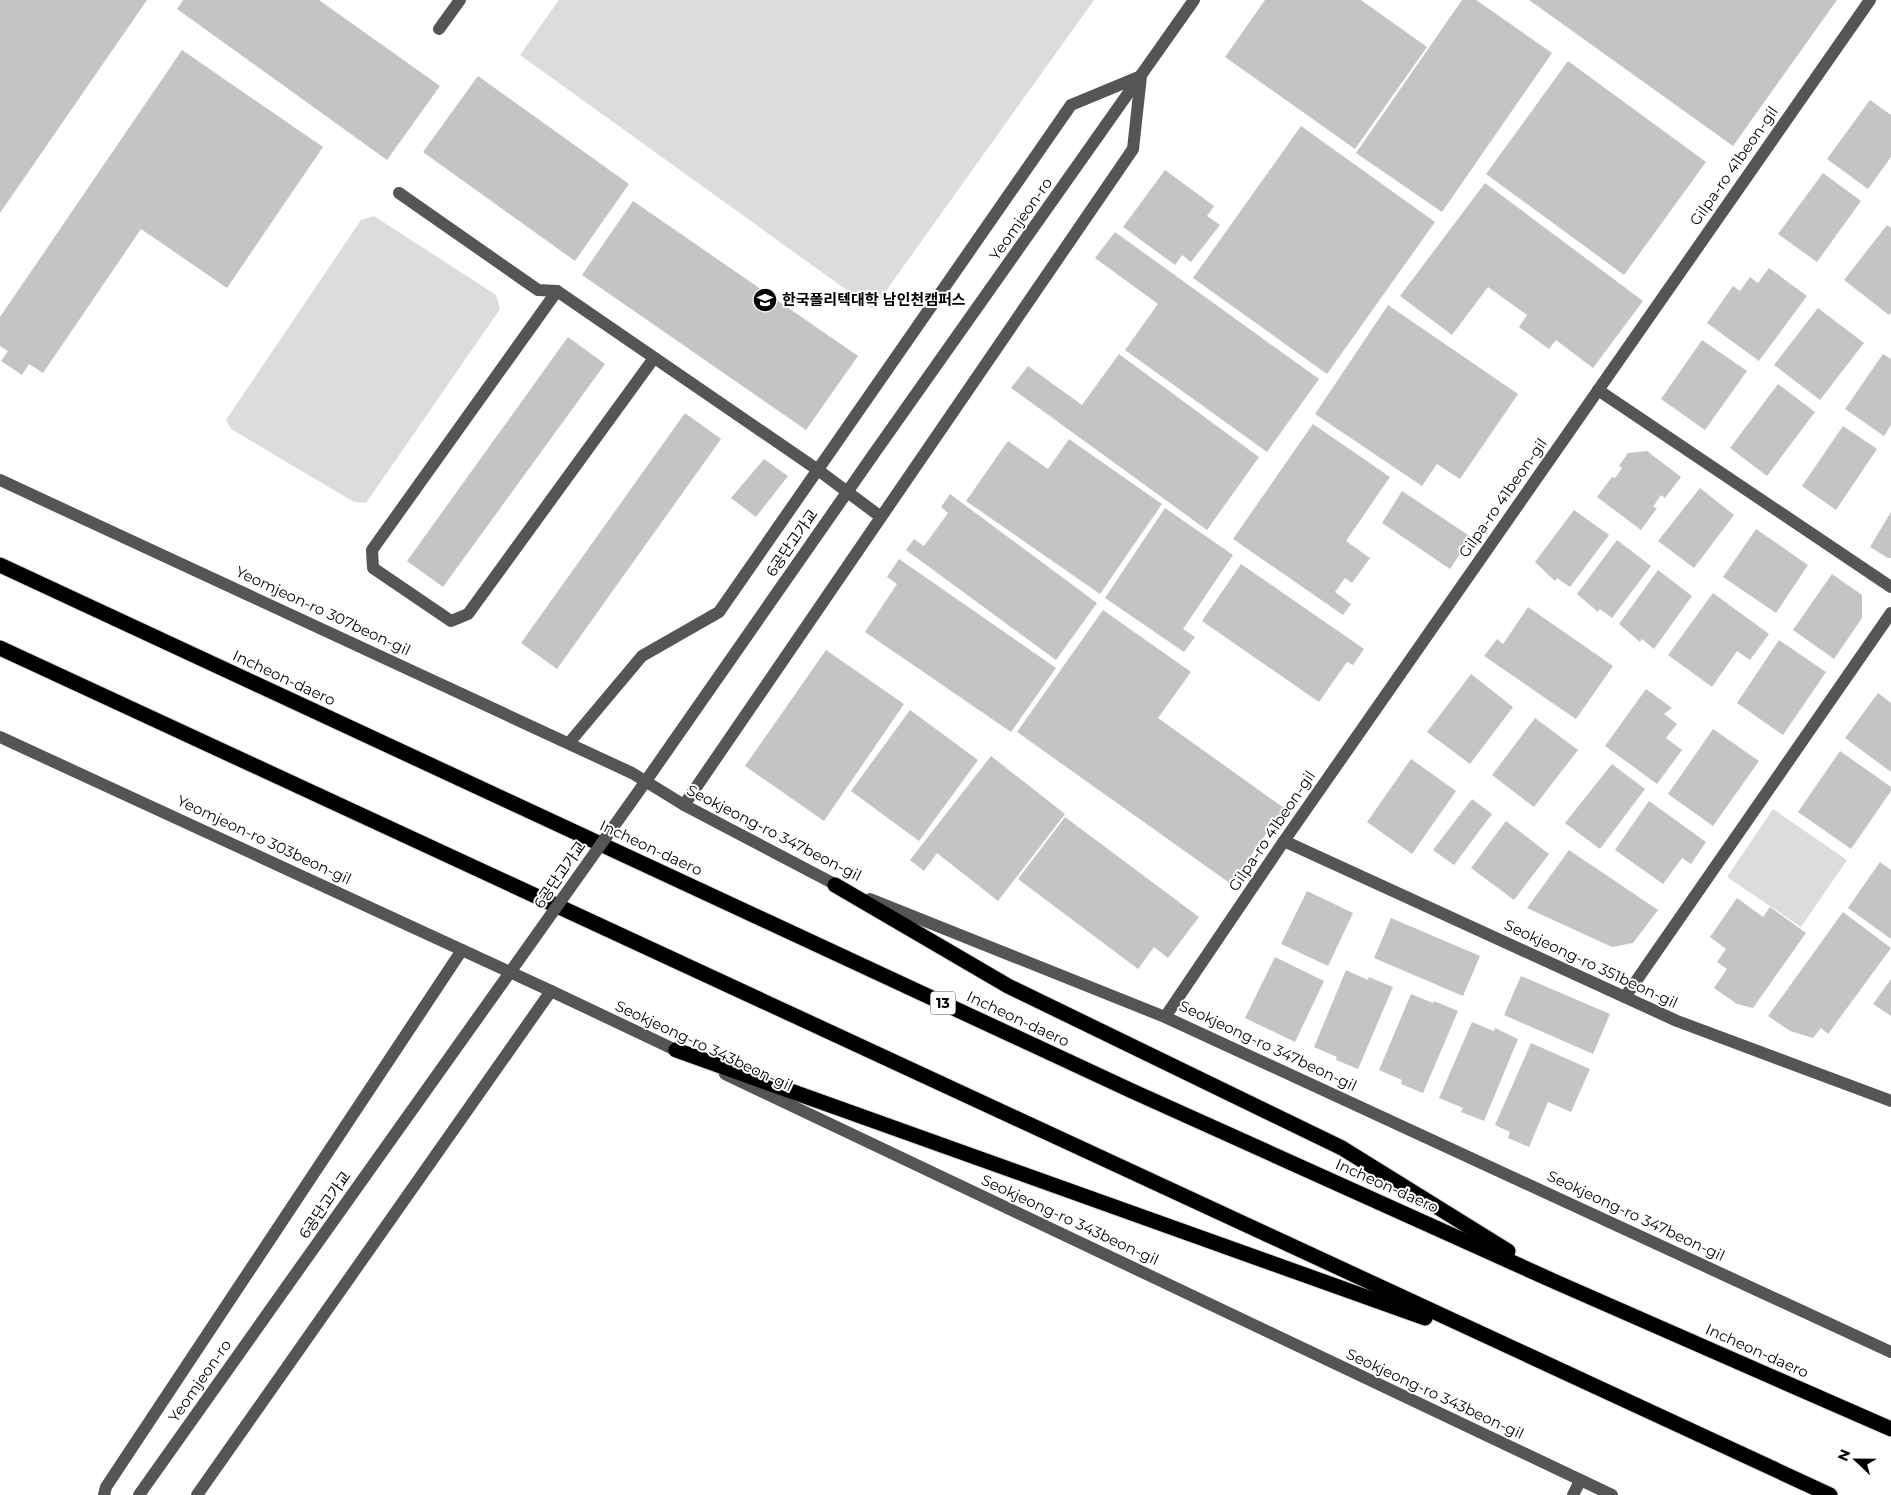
<svg xmlns="http://www.w3.org/2000/svg" width="1891" height="1495" font-family="Montserrat,'Noto Sans KR',sans-serif">
	<style>
		.green { fill: #dcdcdc }
		.building { fill: #c4c4c4 }
		.lines { fill: none; stroke-linecap: round; stroke-linejoin: round }
		.highway-casing { stroke: #dbdbdb; stroke-width: 17 }
		.minor { stroke: #555; stroke-width: 12 }
		.highway { stroke: #000; stroke-width: 15 }
		.minor-bridge { stroke: #555; stroke-width: 12 }
		.labels { text-anchor: middle; stroke-width: 4; stroke-linejoin: round; paint-order: stroke }
		.shield { fill: #fff; stroke: #4c4c4c; stroke-width: 1 }
		.shield-label { font-size: 14px; font-weight: bold; fill: #000 }
		.street-label { font-size: 15px; fill: #000; stroke: #fff }
		.poi-label { font-size: 15px; font-weight: bold; fill: #000; stroke: #fff; text-anchor: start }
	</style>
	<rect width="100%" height="100%" fill="#fff"/>
	<!-- green -->
	<g class="green">
		<path d="M 559,0 L 1094,0 L 873,309 L 520,55 Z"/>
		<path d="M 374,216 L 496,295 L 500,309 L 366,503 L 354,502 L 231,429 L 226,420 L 361,220 Z"/>
		<path d="M 1773,809 L 1847,860 L 1801,927 L 1727,877 Z"/>
	</g>
	<!-- building -->
	<g class="building">
		<path d="M 0,0 L 147,0 L 0,213 Z"/>
		<path d="M 183,0 L 319,0 L 440,86 L 387,160 L 177,9 Z"/>
		<path d="M 1265,0 L 1361,0 L 1427,47 L 1355,149 L 1225,57 Z"/>
		<path d="M 1462,0 L 1476,0 L 1552,53 L 1442,212 L 1356,153 Z"/>
		<path d="M 1529,0 L 1837,0 L 1733,146 Z"/>
		<path d="M 182,50 L 323,147 L 227,288 L 141,229 L 43,373 L 29,364 L 22,375 L 1,361 L 8,351 L 0,346 L 0,317 Z"/>
		<path d="M 1568,61 L 1706,162 L 1624,275 L 1486,174 Z"/>
		<path d="M 478,76 L 629,184 L 575,261 L 423,152 Z"/>
		<path d="M 1870,100 L 1891,115 L 1891,157 L 1868,189 L 1827,159 Z"/>
		<path d="M 1301,126 L 1435,222 L 1327,374 L 1193,278 Z"/>
		<path d="M 1165,170 L 1214,206 L 1207,216 L 1220,225 L 1191,262 L 1182,255 L 1175,265 L 1123,227 Z"/>
		<path d="M 1823,173 L 1861,201 L 1817,262 L 1778,234 Z"/>
		<path d="M 1485,183 L 1643,301 L 1593,368 L 1556,340 L 1549,349 L 1519,327 L 1527,315 L 1488,287 L 1452,335 L 1400,296 Z"/>
		<path d="M 633,201 L 858,356 L 806,430 L 582,275 Z"/>
		<path d="M 1887,225 L 1891,228 L 1891,313 L 1889,315 L 1844,280 Z"/>
		<path d="M 1115,232 L 1319,379 L 1267,452 L 1125,350 L 1158,304 L 1095,258 Z"/>
		<path d="M 1769,268 L 1807,296 L 1759,361 L 1707,323 L 1733,286 L 1740,291 L 1750,277 L 1758,283 Z"/>
		<path d="M 1388,305 L 1518,394 L 1460,479 L 1437,464 L 1422,486 L 1315,414 Z"/>
		<path d="M 1818,308 L 1864,343 L 1820,400 L 1774,365 Z"/>
		<path d="M 568,337 L 605,364 L 443,587 L 407,561 Z"/>
		<path d="M 1702,340 L 1747,371 L 1705,430 L 1661,399 Z"/>
		<path d="M 1119,354 L 1259,457 L 1207,530 L 1011,388 L 1028,366 L 1082,405 Z"/>
		<path d="M 1883,354 L 1891,359 L 1891,425 L 1884,436 L 1845,409 Z"/>
		<path d="M 1778,384 L 1815,412 L 1767,476 L 1730,448 Z"/>
		<path d="M 685,413 L 721,439 L 557,669 L 521,643 Z"/>
		<path d="M 1313,424 L 1390,477 L 1346,541 L 1370,558 L 1352,583 L 1345,578 L 1335,592 L 1351,604 L 1343,615 L 1233,539 Z"/>
		<path d="M 1843,426 L 1877,449 L 1836,510 L 1802,486 Z"/>
		<path d="M 1069,439 L 1162,504 L 1100,594 L 966,501 L 1008,441 L 1048,469 Z"/>
		<path d="M 1647,451 L 1681,477 L 1665,498 L 1661,495 L 1653,507 L 1657,508 L 1641,530 L 1597,497 L 1612,477 L 1615,478 L 1622,468 L 1619,466 L 1628,453 Z"/>
		<path d="M 764,459 L 788,476 L 756,517 L 731,498 Z"/>
		<path d="M 1700,488 L 1734,515 L 1694,568 L 1658,541 Z"/>
		<path d="M 1402,491 L 1471,537 L 1450,569 L 1382,523 Z"/>
		<path d="M 950,494 L 1097,603 L 1056,660 L 906,550 L 914,539 L 924,546 L 948,513 L 941,507 Z"/>
		<path d="M 1165,508 L 1233,555 L 1183,629 L 1195,637 L 1184,652 L 1105,598 Z"/>
		<path d="M 1574,510 L 1609,535 L 1570,587 L 1557,578 L 1555,581 L 1535,562 Z"/>
		<path d="M 1891,512 L 1891,558 L 1888,558 L 1870,547 Z"/>
		<path d="M 1756,529 L 1808,565 L 1776,613 L 1723,577 Z"/>
		<path d="M 1617,540 L 1651,566 L 1612,618 L 1600,609 L 1598,612 L 1577,594 Z"/>
		<path d="M 899,559 L 1056,668 L 1011,732 L 865,632 L 897,584 L 887,577 Z"/>
		<path d="M 1241,564 L 1364,649 L 1353,665 L 1347,662 L 1319,702 L 1202,621 Z"/>
		<path d="M 1658,570 L 1692,596 L 1654,649 L 1642,639 L 1640,642 L 1619,624 Z"/>
		<path d="M 1832,574 L 1862,595 L 1862,618 L 1834,659 L 1793,630 Z"/>
		<path d="M 1713,593 L 1769,634 L 1750,660 L 1737,651 L 1712,687 L 1668,655 Z"/>
		<path d="M 1528,607 L 1613,666 L 1576,719 L 1484,656 L 1497,639 L 1503,644 Z"/>
		<path d="M 1103,610 L 1191,672 L 1158,718 L 1284,808 L 1231,884 L 1017,732 Z"/>
		<path d="M 1779,640 L 1826,672 L 1783,735 L 1737,703 Z"/>
		<path d="M 826,650 L 904,704 L 824,821 L 745,766 Z"/>
		<path d="M 1471,674 L 1513,707 L 1470,764 L 1427,732 Z"/>
		<path d="M 1646,689 L 1672,708 L 1664,714 L 1677,724 L 1666,738 L 1682,750 L 1657,784 L 1605,746 Z"/>
		<path d="M 1878,693 L 1891,703 L 1891,772 L 1845,738 Z"/>
		<path d="M 910,710 L 978,760 L 919,841 L 851,791 Z"/>
		<path d="M 1535,718 L 1578,750 L 1534,807 L 1492,775 Z"/>
		<path d="M 1713,729 L 1759,761 L 1713,826 L 1668,794 Z"/>
		<path d="M 1840,751 L 1891,787 L 1891,791 L 1851,849 L 1798,812 Z"/>
		<path d="M 991,756 L 1065,814 L 998,901 L 937,853 L 924,871 L 910,860 Z"/>
		<path d="M 1411,759 L 1456,791 L 1412,854 L 1367,822 Z"/>
		<path d="M 1612,764 L 1645,789 L 1600,849 L 1565,823 Z"/>
		<path d="M 1472,799 L 1492,814 L 1454,865 L 1433,850 Z"/>
		<path d="M 1649,801 L 1706,842 L 1691,864 L 1682,858 L 1663,884 L 1615,850 Z"/>
		<path d="M 1065,817 L 1199,917 L 1168,958 L 1154,947 L 1138,969 L 1018,879 Z"/>
		<path d="M 1506,821 L 1549,854 L 1514,900 L 1471,868 Z"/>
		<path d="M 1569,850 L 1658,910 L 1633,943 L 1612,947 L 1527,908 Z"/>
		<path d="M 1880,862 L 1891,870 L 1891,939 L 1848,908 Z"/>
		<path d="M 1307,891 L 1353,913 L 1328,966 L 1281,944 Z"/>
		<path d="M 1737,898 L 1763,917 L 1770,907 L 1806,933 L 1753,1008 L 1737,1004 L 1714,988 L 1727,969 L 1717,962 L 1726,949 L 1710,937 Z"/>
		<path d="M 1843,912 L 1891,948 L 1828,1034 L 1821,1028 L 1813,1038 L 1790,1031 L 1768,1016 Z"/>
		<path d="M 1391,918 L 1480,956 L 1463,996 L 1374,958 Z"/>
		<path d="M 1275,957 L 1324,981 L 1295,1042 L 1245,1018 Z"/>
		<path d="M 1346,970 L 1368,980 L 1369,977 L 1393,987 L 1358,1069 L 1336,1060 L 1337,1057 L 1314,1047 Z"/>
		<path d="M 1521,976 L 1610,1014 L 1593,1054 L 1504,1015 Z"/>
		<path d="M 1891,979 L 1891,1016 L 1873,1004 Z"/>
		<path d="M 1411,994 L 1433,1003 L 1434,1001 L 1458,1011 L 1423,1093 L 1401,1084 L 1402,1080 L 1379,1070 Z"/>
		<path d="M 1472,1022 L 1494,1031 L 1495,1028 L 1518,1039 L 1484,1121 L 1461,1112 L 1463,1108 L 1439,1098 Z"/>
		<path d="M 1531,1043 L 1590,1069 L 1571,1112 L 1548,1102 L 1529,1147 L 1508,1138 L 1510,1132 L 1495,1125 Z"/>
	</g>
	<g class="lines">
		<!-- highway casing -->
		<g class="highway-casing">
			<g id="highway">
				<path d="M 0,565 L 1132,1091 L 1558,1283 L 1891,1429"/>
				<path d="M 0,648 L 1830,1495"/>
				<path d="M 835,885 L 1008,986 L 1342,1148 L 1508,1251"/>
				<path d="M 676,1050 L 1425,1318"/>
			</g>
		</g>
		<!-- minor -->
		<g class="minor">
			<path d="M 439,29 L 460,0"/>
			<path d="M 399,193 L 538,290 L 557,291 L 818,470 L 881,517"/>
			<path d="M 557,291 L 372,550 L 373,568 L 451,621 L 468,614 L 654,358"/>
			<path d="M 1598,390 L 1891,587"/>
			<path d="M 873,455 L 1194,0"/>
			<path d="M 0,480 L 632,773 L 684,805 L 844,889"/>
			<path d="M 0,737 L 551,991 L 684,1054"/>
			<path d="M 569,743 L 642,656 L 719,612 L 1071,105 L 1141,76 L 1133,149 L 684,805"/>
			<path d="M 1284,841 L 1677,1021 L 1891,1101"/>
			<path d="M 870,899 L 1165,1017 L 1891,1352"/>
			<path d="M 1625,997 L 1891,613"/>
			<path d="M 1165,1017 L 1284,841 L 1870,0"/>
			<path d="M 725,1074 L 1612,1495"/>
			<path d="M 104,1495 L 106,1487 L 462,950"/>
			<path d="M 139,1495 L 287,1286"/>
			<path d="M 197,1495 L 551,991"/>
			<path d="M 1573,1495 L 1580,1481"/>
		</g>
		<!-- highway -->
		<use href="#highway" class="highway"/>
		<!-- minor-bridge -->
		<path class="minor-bridge" d="M 287,1286 L 641,788 L 873,455"/>
	</g>
	<!-- icons -->
	<defs>
		<g id="university-disc" transform="scale(1.25)"><circle r="9.5" fill="#000" stroke="#fff"/><path d="M0-5L7-2L0 1L-7-2ZM-4 1L0 2.5L4 1V4Q0 6-4 4Z" fill="#fff"/></g>
	</defs>
	<g fill-rule="evenodd">
		<use href="#university-disc" x="765" y="300"/>
	</g>
	<g class="labels">
		<!-- shield labels -->
		<rect class="shield" x="930.5" y="991.5" width="25" height="23" rx="4"/>
		<g class="shield-label">
			<text x="943" y="1008">13</text>
		</g>
		<!-- street labels -->
		<g class="street-label">
			<text transform="translate(1734 166) rotate(-55)" y="5">Gilpa-ro 41beon-gil</text>
			<text transform="translate(1021 219) rotate(-55)" y="5">Yeomjeon-ro</text>
			<text transform="translate(1503 498) rotate(-55)" y="5">Gilpa-ro 41beon-gil</text>
			<text transform="translate(792 543) rotate(-55)" y="5">6공단고가교</text>
			<text transform="translate(323 611) rotate(25)" y="5">Yeomjeon-ro 307beon-gil</text>
			<text transform="translate(284 678) rotate(25)" y="5">Incheon-daero</text>
			<text transform="translate(1272 831) rotate(-56)" y="5">Gilpa-ro 41beon-gil</text>
			<text transform="translate(774 833) rotate(27)" y="5">Seokjeong-ro 347beon-gil</text>
			<text transform="translate(264 840) rotate(25)" y="5">Yeomjeon-ro 303beon-gil</text>
			<text transform="translate(651 848) rotate(25)" y="5">Incheon-daero</text>
			<text transform="translate(560 875) rotate(-55)" y="5">6공단고가교</text>
			<text transform="translate(1591 964) rotate(25)" y="5">Seokjeong-ro 351beon-gil</text>
			<text transform="translate(1018 1019) rotate(25)" y="5">Incheon-daero</text>
			<text transform="translate(704 1046) rotate(25)" y="5">Seokjeong-ro 343beon-gil</text>
			<text transform="translate(1268 1046) rotate(25)" y="5">Seokjeong-ro 347beon-gil</text>
			<text transform="translate(1387 1186) rotate(24)" y="5">Incheon-daero</text>
			<text transform="translate(325 1205) rotate(-55)" y="5">6공단고가교</text>
			<text transform="translate(1636 1216) rotate(25)" y="5">Seokjeong-ro 347beon-gil</text>
			<text transform="translate(1070 1220) rotate(25)" y="5">Seokjeong-ro 343beon-gil</text>
			<text transform="translate(1757 1351) rotate(24)" y="5">Incheon-daero</text>
			<text transform="translate(200 1381) rotate(-55)" y="5">Yeomjeon-ro</text>
			<text transform="translate(1435 1394) rotate(25)" y="5">Seokjeong-ro 343beon-gil</text>
		</g>
		<!-- poi labels -->
		<g class="poi-label">
			<text x="782" y="305">한국폴리텍대학 남인천캠퍼스</text>
		</g>
	</g>
	<!-- north arrow -->
	<g transform="translate(1856 1460) rotate(292)" stroke="#ffffff" stroke-width="4" paint-order="stroke">
	<path d="M0-4L9 19L0 12L-9 19Z" fill="#000000"/>
	<text y="-8" font-size="14" font-weight="bold" text-anchor="middle" fill="#000000">N</text>
	</g>
</svg>
